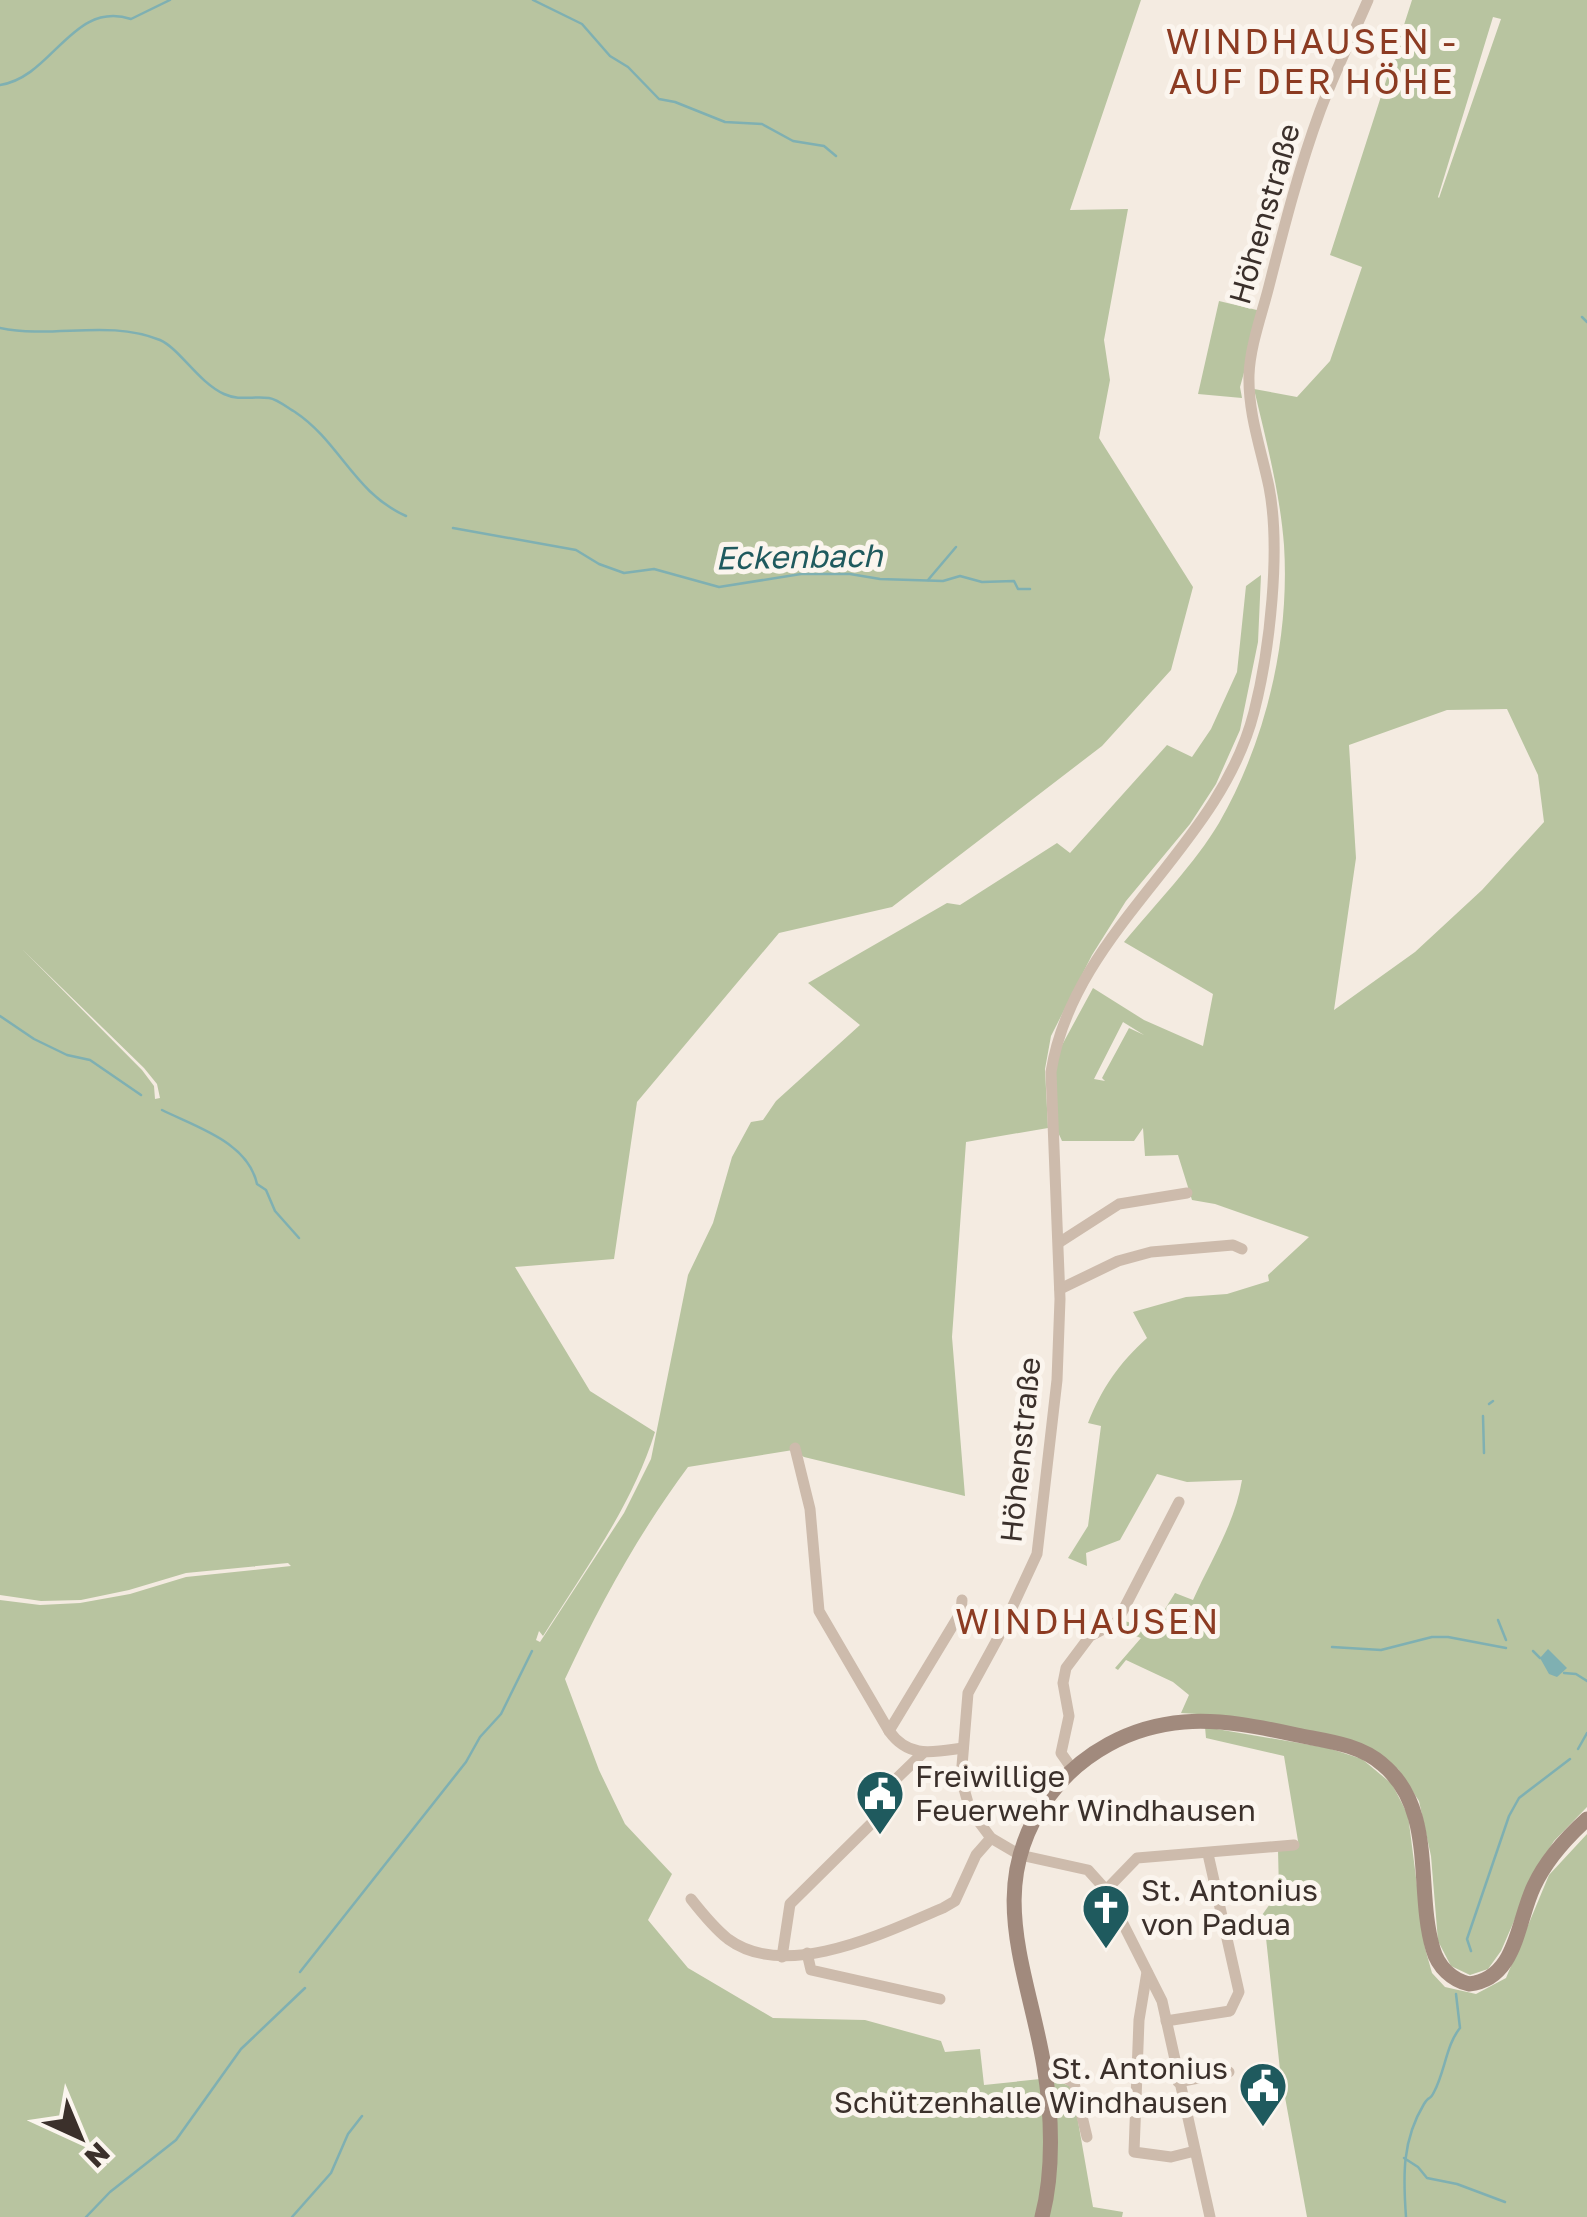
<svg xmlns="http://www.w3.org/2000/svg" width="1587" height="2217" font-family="'Golos Text',sans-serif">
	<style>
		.green { fill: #b8c4a0; fill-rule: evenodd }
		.water { fill: #7fb0b2 }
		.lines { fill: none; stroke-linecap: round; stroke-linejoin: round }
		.stream { stroke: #7fb0b2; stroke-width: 2.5 }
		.street { stroke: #cdbbac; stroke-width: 11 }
		.secondary { stroke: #a18a7d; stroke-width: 15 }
		.labels { text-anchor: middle; stroke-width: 10; stroke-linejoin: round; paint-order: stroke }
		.street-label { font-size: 30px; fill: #3b302b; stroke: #fbf5ee }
		.poi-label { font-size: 30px; fill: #3b302b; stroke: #fbf5ee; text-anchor: start }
		.water-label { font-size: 32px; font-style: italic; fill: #1f5a5e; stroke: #fbf5ee }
		.quarter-label { font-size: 35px; letter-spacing: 2.5px; fill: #8c3b22; stroke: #fbf5ee }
	</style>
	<rect width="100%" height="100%" fill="#f4ebe1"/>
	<!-- green -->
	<g class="green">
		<path d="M 0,0 L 1141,0 L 1070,210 L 1128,209 L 1104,340 L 1110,380 L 1099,438 L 1193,587 L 1171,670 L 1102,746 L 892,907 L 779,933 L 637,1102 L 614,1259 L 515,1267 L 590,1391 L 655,1432 C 632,1506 584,1571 543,1636 L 539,1631 L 536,1640 L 540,1642 L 624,1513 L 651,1459 L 688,1275 L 713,1223 L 732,1157 L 751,1122 L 763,1120 L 776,1101 L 860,1025 L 808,983 L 947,903 L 960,905 L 1057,843 L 1070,853 L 1167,745 L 1192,757 L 1211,729 L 1237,672 L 1246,586 L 1261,575 L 1258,642 L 1240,730 L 1216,784 L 1190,824 L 1126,901 L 1092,955 L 1051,1036 L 1045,1069 L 1048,1128 L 966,1142 L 952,1337 L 965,1496 L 804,1457 L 793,1450 L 688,1467 C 639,1533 600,1604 565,1679 L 599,1770 L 625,1824 L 672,1874 L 648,1920 L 688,1968 L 773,2018 L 865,2020 L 941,2041 L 945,2052 L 980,2049 L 984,2085 L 1050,2078 L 1072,2087 L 1093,2207 L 1123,2212 L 1122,2217 L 0,2217 L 0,1600 L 40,1605 L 80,1603 L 130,1594 L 186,1577 L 291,1566 L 288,1563 L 186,1573 L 129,1590 L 81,1600 L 41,1601 L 0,1595 ZM 22,949 L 144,1068 L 157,1084 L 160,1098 L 155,1099 L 154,1086 L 142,1070 Z"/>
		<path d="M 1412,0 L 1587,0 L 1587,1807 L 1554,1841 L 1538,1866 L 1501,1951 L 1488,1969 L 1470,1975 L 1451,1966 L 1438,1941 L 1431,1856 L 1419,1801 L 1398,1769 L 1359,1743 L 1213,1715 L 1181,1713 L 1189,1695 L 1173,1682 L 1126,1660 L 1118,1670 L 1115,1668 L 1141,1638 L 1114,1628 L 1122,1620 L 1152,1630 L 1175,1593 L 1193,1600 C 1211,1560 1235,1523 1242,1480 L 1187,1482 L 1157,1474 L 1120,1540 L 1086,1553 L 1087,1566 L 1068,1558 L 1088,1526 L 1101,1426 L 1088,1423 C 1102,1388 1119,1363 1147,1338 L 1133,1312 L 1186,1297 L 1227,1294 L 1269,1281 L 1268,1275 L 1309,1237 L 1215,1204 L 1192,1200 L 1178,1155 L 1145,1156 L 1143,1128 L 1134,1141 L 1062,1141 L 1057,1130 L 1055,1058 L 1093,988 L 1144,1020 L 1203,1046 L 1213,994 L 1124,942 C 1154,906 1196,862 1219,823 C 1266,741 1290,640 1284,545 C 1280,493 1266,440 1254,389 L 1297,397 L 1330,361 L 1362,267 L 1330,255 ZM 1493,17 L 1501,19 L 1439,198 L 1438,197 ZM 1507,709 L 1538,775 L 1544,822 L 1482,890 L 1415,952 L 1334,1010 L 1356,858 L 1349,745 L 1447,710 ZM 1123,1022 L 1144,1035 L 1129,1028 L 1102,1078 L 1105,1081 L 1094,1079 Z"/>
		<path d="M 1219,301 L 1261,311 L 1240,387 L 1242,398 L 1198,394 Z"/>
		<path d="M 1205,1727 L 1328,1748 L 1362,1759 L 1392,1784 L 1408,1815 L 1425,1948 L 1432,1973 L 1445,1987 L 1476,1994 L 1506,1978 L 1549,1875 L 1587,1834 L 1587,2217 L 1307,2217 L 1280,2070 L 1266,1938 L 1262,1939 L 1260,1918 L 1279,1891 L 1278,1850 L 1299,1847 L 1284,1756 L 1206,1738 Z"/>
	</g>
	<!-- water -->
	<path class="water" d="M 1548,1649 L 1567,1668 L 1557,1677 L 1549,1674 L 1540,1658 Z"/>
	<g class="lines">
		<!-- stream -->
		<g class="stream">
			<path d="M 533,0 L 582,24 L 610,56 L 628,67 L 659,99 L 675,102 L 725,122 L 762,124 L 793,141 L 824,146 L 836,156"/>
			<path d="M 0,85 C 53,77 72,0 131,19 L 170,0"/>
			<path d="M 1582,317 L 1587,322"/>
			<path d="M 0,328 C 54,339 108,319 160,340 C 180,349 198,382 224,394 C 239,401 253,396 269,398 C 277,399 288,408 295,412 C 340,442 354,493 406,516"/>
			<path d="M 453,528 L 576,550 L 599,564 L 624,573 L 654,569 L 719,587 L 801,574 L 850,574 L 880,579 L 943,581 L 960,576 L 982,582 L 1014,581 L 1018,589 L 1030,589"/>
			<path d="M 928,580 L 956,547"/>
			<path d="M 0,1016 L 34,1039 L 67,1055 L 90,1060 L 141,1095"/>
			<path d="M 162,1110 C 196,1127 248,1142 257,1184 L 266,1190 L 275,1211 L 299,1238"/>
			<path d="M 1489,1404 L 1493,1401"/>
			<path d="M 1483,1416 L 1484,1453"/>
			<path d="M 1498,1620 L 1506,1640"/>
			<path d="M 1332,1647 L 1381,1650 L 1432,1637 L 1448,1637 L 1506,1648"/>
			<path d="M 1533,1651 L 1540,1658"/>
			<path d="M 1564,1673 L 1576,1674 L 1587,1681"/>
			<path d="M 1578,1749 L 1587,1733"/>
			<path d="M 1471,1951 L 1467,1939 L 1509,1816 L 1519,1798 L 1570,1759"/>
			<path d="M 300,1972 L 466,1762 L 480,1737 L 501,1714 L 532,1651"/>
			<path d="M 1404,2158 L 1418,2167 L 1427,2178 L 1457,2184 L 1505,2202"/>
			<path d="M 86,2217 L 110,2192 L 176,2140 L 241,2049 L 305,1988"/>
			<path d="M 292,2217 L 331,2173 L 348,2134 L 362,2116"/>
			<path d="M 1406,2217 C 1403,2176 1402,2140 1424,2104 C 1430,2094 1429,2102 1434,2092 C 1445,2072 1446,2045 1460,2028 L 1456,1994"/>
		</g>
		<!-- street -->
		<g class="street">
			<path d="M 1060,1242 L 1119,1204 L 1187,1193"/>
			<path d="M 1060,1289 L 1118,1261 L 1151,1252 L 1233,1245 L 1242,1249"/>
			<path d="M 795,1448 L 810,1509 L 819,1611 L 889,1731 C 909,1759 933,1752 963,1748"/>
			<path d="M 889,1731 L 961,1612 L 962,1600"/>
			<path d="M 1073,1770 L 1061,1753 L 1069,1716 L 1063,1683 L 1066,1668 L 1090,1636 L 1117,1622 L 1179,1502"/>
			<path d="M 1106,1890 L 1137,1858 L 1294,1845"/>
			<path d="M 691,1899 C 702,1913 714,1928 728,1939 C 786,1982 886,1932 943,1908 L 955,1901 L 976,1855 L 991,1838"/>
			<path d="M 807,1953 L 811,1970 L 940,1999"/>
			<path d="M 782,1957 L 790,1904 L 876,1819 L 894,1781 L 923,1753"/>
			<path d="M 1147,1972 L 1139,2020 L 1134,2152 L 1171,2157 L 1195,2151"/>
			<path d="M 1166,2021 L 1230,2011 L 1239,1992 L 1208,1854"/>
			<path d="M 1044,2064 L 1074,2083 L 1087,2137"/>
			<path d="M 1178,2082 L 1229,2072"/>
			<path d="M 1210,2217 L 1162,2001 L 1106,1890 L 1088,1870 L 1020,1855 L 991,1838 L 970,1810 L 961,1778 L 968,1693 L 998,1638 L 1037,1554 L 1057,1380 L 1060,1299 L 1051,1072 C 1074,929 1219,850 1254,712 C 1270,650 1281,549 1269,487 C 1261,449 1248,414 1249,375 C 1250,346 1262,314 1269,286 C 1284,227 1299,168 1320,111 C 1334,74 1352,37 1368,0"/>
		</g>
		<!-- secondary -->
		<path class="secondary" d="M 1042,2217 C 1054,2171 1052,2113 1044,2066 C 1028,1970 983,1886 1049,1796 C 1081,1753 1131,1726 1184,1722 C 1222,1719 1260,1727 1297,1735 C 1326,1741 1359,1744 1382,1764 C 1437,1809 1415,1889 1433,1949 C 1438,1967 1452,1980 1469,1984 C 1517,1979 1517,1921 1534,1886 C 1546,1860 1566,1838 1587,1819"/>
	</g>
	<!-- icons -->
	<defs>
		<g id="civic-pin" transform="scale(2.5)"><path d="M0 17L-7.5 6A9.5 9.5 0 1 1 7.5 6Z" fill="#1f5a5e" stroke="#fbf5ee"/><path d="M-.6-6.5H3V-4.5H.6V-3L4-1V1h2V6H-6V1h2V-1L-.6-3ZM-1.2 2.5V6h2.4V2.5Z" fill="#fff"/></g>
		<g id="church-pin" transform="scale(2.5)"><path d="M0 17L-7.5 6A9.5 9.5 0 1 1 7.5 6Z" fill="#1f5a5e" stroke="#fbf5ee"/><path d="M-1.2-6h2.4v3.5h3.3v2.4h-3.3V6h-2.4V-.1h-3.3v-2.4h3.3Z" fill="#fff"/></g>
	</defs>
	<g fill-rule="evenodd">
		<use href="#civic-pin" x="880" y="1794"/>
		<use href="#church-pin" x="1106" y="1908"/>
		<use href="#civic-pin" x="1263" y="2086"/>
	</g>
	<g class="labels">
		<!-- street labels -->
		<g class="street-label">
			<text transform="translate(1265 214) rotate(-74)" y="10">Höhenstraße</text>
			<text transform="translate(1021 1450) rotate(-84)" y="10">Höhenstraße</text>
		</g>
		<!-- poi labels -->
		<g class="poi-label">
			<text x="915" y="1787">Freiwillige<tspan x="915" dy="34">Feuerwehr Windhausen</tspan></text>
			<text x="1141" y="1901">St. Antonius<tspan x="1141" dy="34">von Padua</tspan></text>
			<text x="1228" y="2079" text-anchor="end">St. Antonius<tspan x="1228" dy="34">Schützenhalle Windhausen</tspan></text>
		</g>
		<!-- water labels -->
		<g class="water-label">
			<text transform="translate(799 557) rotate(-1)" y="11">Eckenbach</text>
		</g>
		<!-- quarter labels -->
		<g class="quarter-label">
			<text x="1312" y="54">WINDHAUSEN -<tspan x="1312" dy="40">AUF DER HÖHE</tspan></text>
			<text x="1088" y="1634">WINDHAUSEN</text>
		</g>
	</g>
	<!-- north arrow -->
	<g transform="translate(80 2137) rotate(136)" stroke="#fbf5ee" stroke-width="8" paint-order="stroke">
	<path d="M0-8L18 38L0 25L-18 38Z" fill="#3b302b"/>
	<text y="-15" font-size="28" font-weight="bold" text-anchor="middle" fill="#3b302b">N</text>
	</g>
</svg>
